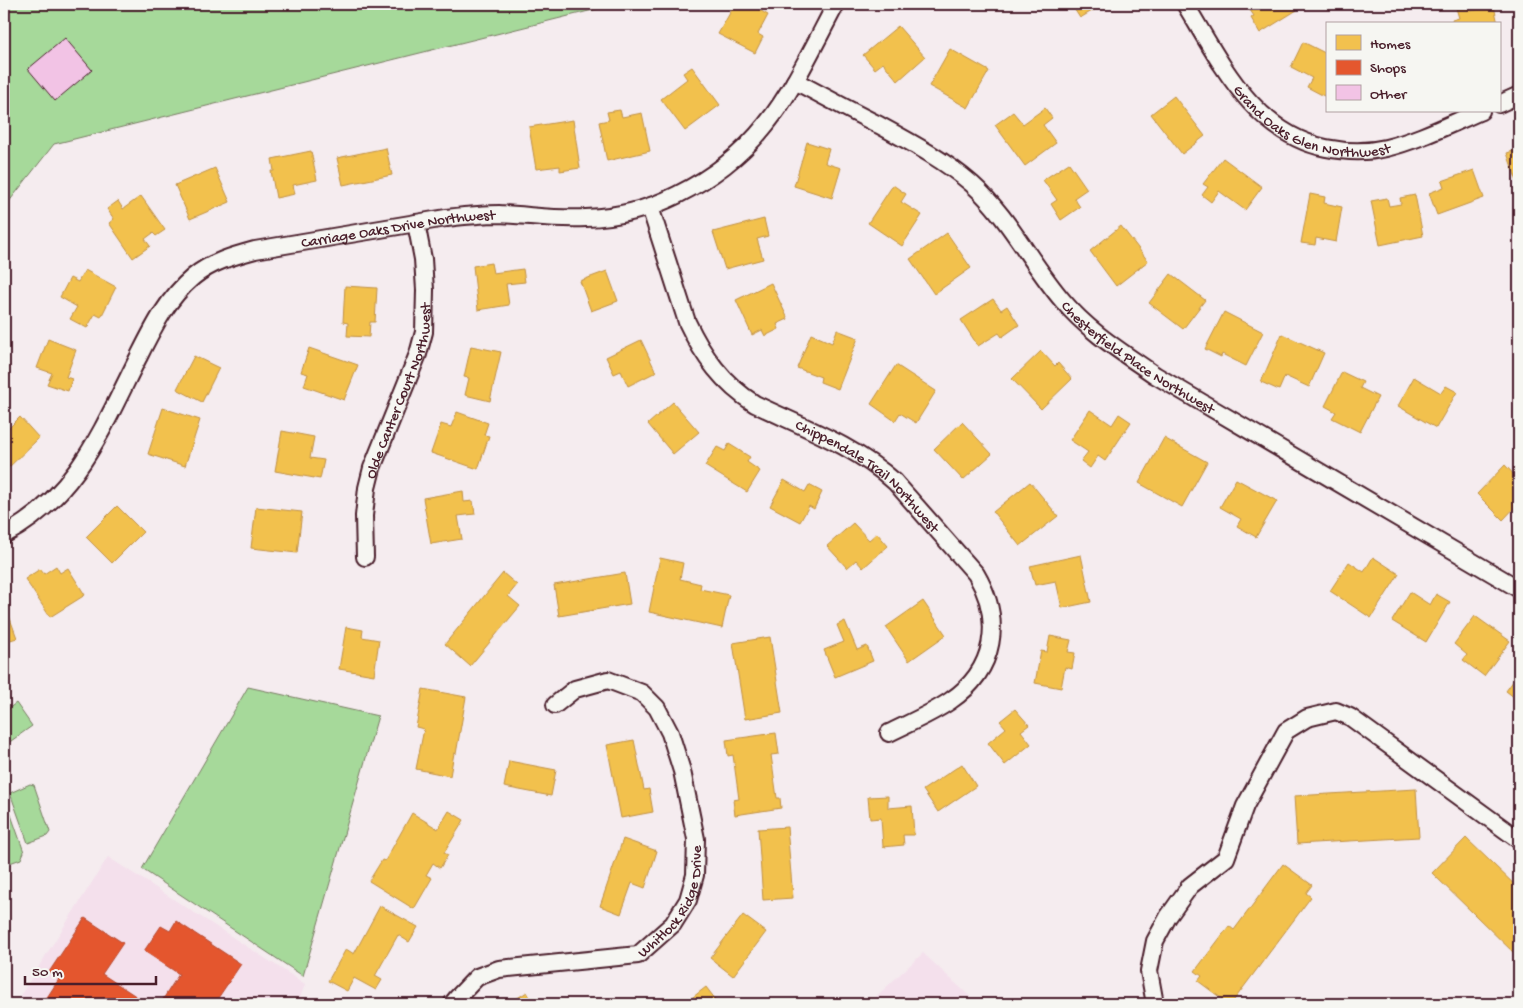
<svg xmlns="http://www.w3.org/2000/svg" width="1523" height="1008" font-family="'Gochi Hand',sans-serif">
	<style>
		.built { fill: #f4e0ec }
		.green { fill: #a6d99a; stroke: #787c62 }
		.homes { fill: #f2c14e; stroke: #c09044 }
		.shops { fill: #e4572e; stroke: #b6462d }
		.building { fill: #f2c3e5; stroke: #4a1f2b }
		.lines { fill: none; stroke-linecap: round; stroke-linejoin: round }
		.street-casing { stroke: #4a1f2b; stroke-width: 20 }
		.street { stroke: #f6f6f2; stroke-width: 16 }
		.labels { text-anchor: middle; stroke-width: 5; stroke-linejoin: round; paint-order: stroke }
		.street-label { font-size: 15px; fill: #4a1f2b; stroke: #f6f6f2 }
	</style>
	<rect width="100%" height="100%" fill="#f5ecef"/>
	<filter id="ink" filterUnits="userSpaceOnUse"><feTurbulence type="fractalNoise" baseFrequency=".02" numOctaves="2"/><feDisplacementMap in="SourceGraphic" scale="10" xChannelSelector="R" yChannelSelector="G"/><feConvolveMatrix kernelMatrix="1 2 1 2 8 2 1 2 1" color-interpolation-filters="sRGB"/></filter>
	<g filter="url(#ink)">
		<!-- built -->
		<g class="built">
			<path d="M 108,857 L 305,984 L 298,1004 L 15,1004 Z"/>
			<path d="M 923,953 L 978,1004 L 868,1004 Z"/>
		</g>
		<!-- green -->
		<g class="green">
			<path d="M 4,4 L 617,4 L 54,144 L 4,208 Z"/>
			<path d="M 248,687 L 378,716 L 303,976 L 142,869 Z"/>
			<path d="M 16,703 L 32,726 L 4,746 L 4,712 Z"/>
			<path d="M 30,784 L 34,785 L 50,832 L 47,836 L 28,843 L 10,793 Z"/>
			<path d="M 4,795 L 24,852 L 21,859 L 4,865 Z"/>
		</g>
		<!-- homes -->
		<g class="homes">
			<path d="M 735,4 L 749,4 L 768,15 L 758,34 L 763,37 L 755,53 L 718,34 Z"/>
			<path d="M 1071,4 L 1104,4 L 1080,18 Z"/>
			<path d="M 1246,4 L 1293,4 L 1297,10 L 1260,33 L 1251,18 L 1254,16 Z"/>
			<path d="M 1470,5 L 1471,11 L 1494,6 L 1498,24 L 1453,24 L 1452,20 L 1459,18 L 1456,8 Z"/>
			<path d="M 898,26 L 925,57 L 898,81 L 883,63 L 875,69 L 863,55 Z"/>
			<path d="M 1303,42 L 1327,54 L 1327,90 L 1324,96 L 1307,87 L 1312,78 L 1291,67 Z"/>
			<path d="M 950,49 L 989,71 L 968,108 L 929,86 Z"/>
			<path d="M 692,67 L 720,105 L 685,131 L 661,99 L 687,79 L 683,73 Z"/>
			<path d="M 1174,96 L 1205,136 L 1182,154 L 1151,114 Z"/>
			<path d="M 1045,108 L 1052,118 L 1043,125 L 1056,143 L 1025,166 L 995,125 L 1013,112 L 1023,124 Z"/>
			<path d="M 620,110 L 622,117 L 642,113 L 650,151 L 607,161 L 599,122 L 609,120 L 607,112 Z"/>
			<path d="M 573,120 L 580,168 L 560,171 L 560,166 L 536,169 L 529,127 Z"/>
			<path d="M 807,142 L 829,149 L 825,163 L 841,168 L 832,198 L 794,186 Z"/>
			<path d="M 386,148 L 392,175 L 343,185 L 337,158 Z"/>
			<path d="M 1519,149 L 1519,187 L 1507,153 Z"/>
			<path d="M 311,151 L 317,180 L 293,185 L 295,194 L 276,198 L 271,171 L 274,171 L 272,159 Z"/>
			<path d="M 1223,158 L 1262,187 L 1245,210 L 1219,191 L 1211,202 L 1202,195 L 1208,187 L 1203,184 Z"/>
			<path d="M 1069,163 L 1087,189 L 1074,198 L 1080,207 L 1061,220 L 1051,204 L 1057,200 L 1043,180 Z"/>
			<path d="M 215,168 L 230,202 L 190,219 L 175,185 Z"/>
			<path d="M 1474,170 L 1484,198 L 1437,215 L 1429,193 L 1444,187 L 1442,181 Z"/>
			<path d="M 893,185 L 906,194 L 901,202 L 922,215 L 902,246 L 868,223 Z"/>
			<path d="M 1310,194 L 1325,197 L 1324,203 L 1342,207 L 1336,242 L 1316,238 L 1315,245 L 1301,243 Z"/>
			<path d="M 1415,195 L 1423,236 L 1380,245 L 1371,201 L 1387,198 L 1389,206 L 1401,204 L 1400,198 Z"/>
			<path d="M 141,196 L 165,230 L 156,236 L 153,233 L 145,239 L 150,246 L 133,258 L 109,223 L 114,219 L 107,209 L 118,201 L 123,209 Z"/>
			<path d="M 764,219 L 768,236 L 757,239 L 763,259 L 725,269 L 713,232 Z"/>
			<path d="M 1121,226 L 1148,261 L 1116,286 L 1090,251 Z"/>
			<path d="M 947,233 L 971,268 L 934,294 L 910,259 Z"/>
			<path d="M 491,263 L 493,273 L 523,269 L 525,282 L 506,284 L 509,305 L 478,310 L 473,266 Z"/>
			<path d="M 85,270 L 116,287 L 101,317 L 95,314 L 87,328 L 70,319 L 77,307 L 60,297 L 70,278 L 78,282 Z"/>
			<path d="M 607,271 L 618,301 L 591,311 L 580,281 Z"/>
			<path d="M 1171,274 L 1205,300 L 1183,329 L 1149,303 Z"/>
			<path d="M 771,283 L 788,319 L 777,324 L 779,329 L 765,336 L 762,330 L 752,335 L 736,300 Z"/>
			<path d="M 345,286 L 377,288 L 375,322 L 370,322 L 369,337 L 347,336 L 348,323 L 343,322 Z"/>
			<path d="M 993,299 L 1001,310 L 1007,306 L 1019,325 L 1002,337 L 999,333 L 978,346 L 961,320 Z"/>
			<path d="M 1224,312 L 1263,332 L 1246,366 L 1222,354 L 1221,357 L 1205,349 Z"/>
			<path d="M 837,330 L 858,338 L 838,389 L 820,382 L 821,377 L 797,368 L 811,334 L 832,343 Z"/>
			<path d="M 1282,334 L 1324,353 L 1309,387 L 1285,376 L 1279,390 L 1261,382 Z"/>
			<path d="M 48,339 L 76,350 L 66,377 L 72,379 L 68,391 L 47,384 L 52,373 L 37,368 Z"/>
			<path d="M 641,340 L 656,372 L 628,386 L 621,371 L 614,374 L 606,357 Z"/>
			<path d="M 471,346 L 501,352 L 490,401 L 465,395 L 469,378 L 464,377 Z"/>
			<path d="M 309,348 L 358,365 L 344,400 L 304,386 L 308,374 L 301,372 Z"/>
			<path d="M 1041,351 L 1055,366 L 1058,363 L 1072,379 L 1041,409 L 1012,379 Z"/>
			<path d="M 194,356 L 219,368 L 202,402 L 177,389 Z"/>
			<path d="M 896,365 L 936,391 L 916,423 L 900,413 L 895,421 L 871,404 Z"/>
			<path d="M 1342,372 L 1363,382 L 1360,388 L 1378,397 L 1360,432 L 1332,418 L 1336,412 L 1325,406 Z"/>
			<path d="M 1414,377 L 1441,393 L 1446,386 L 1457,392 L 1436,428 L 1398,406 Z"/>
			<path d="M 673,402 L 699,432 L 673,454 L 648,424 Z"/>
			<path d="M 163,408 L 200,420 L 185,466 L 148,454 Z"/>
			<path d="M 1090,410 L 1112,425 L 1119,414 L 1131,422 L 1105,461 L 1098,456 L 1090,468 L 1081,461 L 1088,452 L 1070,440 Z"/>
			<path d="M 457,412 L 488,423 L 484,435 L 489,436 L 478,469 L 431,453 L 441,424 L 451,427 Z"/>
			<path d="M 20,417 L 39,438 L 4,472 L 4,433 Z"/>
			<path d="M 962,422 L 992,454 L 963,480 L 934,449 Z"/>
			<path d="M 282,431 L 314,437 L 310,458 L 324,460 L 320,479 L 275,471 Z"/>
			<path d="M 1164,438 L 1207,462 L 1182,507 L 1139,483 Z"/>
			<path d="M 729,444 L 750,457 L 747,462 L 760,471 L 747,492 L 705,466 L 717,447 L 725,451 Z"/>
			<path d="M 1505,465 L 1519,480 L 1519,503 L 1503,520 L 1477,494 Z"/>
			<path d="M 1236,479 L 1277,501 L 1256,537 L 1237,526 L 1241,519 L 1220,507 Z"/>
			<path d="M 784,480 L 805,492 L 809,485 L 822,492 L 814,509 L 809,506 L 800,522 L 770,506 Z"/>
			<path d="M 1030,482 L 1058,516 L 1020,546 L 993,512 Z"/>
			<path d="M 463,491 L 464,502 L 473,501 L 475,514 L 458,516 L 462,539 L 431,544 L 423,498 Z"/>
			<path d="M 117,506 L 143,532 L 112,563 L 86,537 Z"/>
			<path d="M 256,507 L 302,512 L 297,553 L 251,548 Z"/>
			<path d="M 853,523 L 869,540 L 877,533 L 888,546 L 863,568 L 856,560 L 847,568 L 827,546 Z"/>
			<path d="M 1081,555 L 1091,602 L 1062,608 L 1056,581 L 1035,585 L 1030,566 Z"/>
			<path d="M 1373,557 L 1399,574 L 1371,618 L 1330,591 L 1349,562 L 1364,572 Z"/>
			<path d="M 660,558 L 683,563 L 680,579 L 701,584 L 700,589 L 729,595 L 722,628 L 649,612 Z"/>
			<path d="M 56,566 L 60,573 L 68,568 L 85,595 L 50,617 L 25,579 L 40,569 L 44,574 Z"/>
			<path d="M 503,573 L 517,585 L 508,596 L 520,606 L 470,666 L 445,644 Z"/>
			<path d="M 625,573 L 630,604 L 559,616 L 554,585 Z"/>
			<path d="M 1410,592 L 1430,605 L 1436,594 L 1450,602 L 1426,642 L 1392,621 Z"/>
			<path d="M 923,601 L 946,635 L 909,661 L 886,627 Z"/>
			<path d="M 4,602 L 17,638 L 4,642 Z"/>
			<path d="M 1475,616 L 1510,641 L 1484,676 L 1463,660 L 1467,655 L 1454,644 Z"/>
			<path d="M 845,621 L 857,650 L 867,646 L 873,661 L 835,677 L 824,650 L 844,642 L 837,625 Z"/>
			<path d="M 346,627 L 363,630 L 362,637 L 379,640 L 374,675 L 339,669 Z"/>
			<path d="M 1050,636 L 1071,640 L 1068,652 L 1075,653 L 1072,669 L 1065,667 L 1061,688 L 1035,683 L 1041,651 L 1047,652 Z"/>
			<path d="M 770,637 L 782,713 L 745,719 L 733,643 Z"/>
			<path d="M 1519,673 L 1519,701 L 1506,691 Z"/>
			<path d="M 423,689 L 466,697 L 456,754 L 454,753 L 450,776 L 416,769 L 424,729 L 416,727 Z"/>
			<path d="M 1015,709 L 1029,725 L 1021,731 L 1031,744 L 1005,765 L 988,743 L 1006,728 L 1000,721 Z"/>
			<path d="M 776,733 L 779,754 L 771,755 L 777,798 L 780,798 L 781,808 L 735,815 L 733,800 L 739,799 L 733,755 L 728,756 L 726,740 Z"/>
			<path d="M 634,740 L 644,790 L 649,789 L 653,812 L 621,818 L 607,745 Z"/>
			<path d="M 509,761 L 556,770 L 551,796 L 504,787 Z"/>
			<path d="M 962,764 L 976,786 L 938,812 L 923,790 Z"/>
			<path d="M 1416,789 L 1419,837 L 1297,844 L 1294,796 Z"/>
			<path d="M 888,796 L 888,808 L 912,806 L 914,835 L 903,835 L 904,845 L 883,847 L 881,818 L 870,819 L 868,797 Z"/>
			<path d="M 449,811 L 464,820 L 444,853 L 448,855 L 440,868 L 433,863 L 426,875 L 432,878 L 414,909 L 369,881 L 382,860 L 385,861 L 412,813 L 438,829 Z"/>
			<path d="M 787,827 L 793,898 L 763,900 L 758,829 Z"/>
			<path d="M 1466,838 L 1519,889 L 1519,953 L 1517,956 L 1432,873 Z"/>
			<path d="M 623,839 L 657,851 L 645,888 L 632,883 L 621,914 L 600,906 Z"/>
			<path d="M 1283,864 L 1312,885 L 1306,893 L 1311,897 L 1231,1004 L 1229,1004 L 1198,981 L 1202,976 L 1195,971 L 1229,926 L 1234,930 Z"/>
			<path d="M 380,906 L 418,927 L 409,942 L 398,935 L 375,976 L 382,980 L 376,990 L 354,978 L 347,991 L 328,981 L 346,949 L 354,954 Z"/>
			<path d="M 743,915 L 766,932 L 733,976 L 710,958 Z"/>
			<path d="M 706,987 L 719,1004 L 684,1004 Z"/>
			<path d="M 527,992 L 534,1004 L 508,1004 Z"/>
		</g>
		<!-- shops -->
		<g class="shops">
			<path d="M 85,918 L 123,943 L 102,974 L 148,1004 L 54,1004 L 46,999 L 59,979 L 49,972 Z"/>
			<path d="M 176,921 L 241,964 L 214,1004 L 160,1004 L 179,974 L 144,951 L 161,926 L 170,931 Z"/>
		</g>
		<!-- building -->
		<path class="building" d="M 65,38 L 92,70 L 55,101 L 28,69 Z"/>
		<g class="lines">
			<!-- street casing -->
			<g class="street-casing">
				<g id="street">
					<path id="s1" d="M 1185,4 C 1220,61 1253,133 1326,148 C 1346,152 1365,153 1386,148 C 1419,140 1450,124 1481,111"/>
					<path id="s2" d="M 795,81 C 823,96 851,111 879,125 C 912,143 944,160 972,184 C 1009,217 1031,264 1063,301 C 1089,332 1122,352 1155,375 L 1519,589"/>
					<path d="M 1499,104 L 1519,95"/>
					<path id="s3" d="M 650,207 L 687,322 C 703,356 723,384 755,404 C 803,427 855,446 895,482 L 976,574 C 1003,620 996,670 950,701 C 931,714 909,723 889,733"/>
					<path id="s4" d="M 4,535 C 77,497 103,427 138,358 C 153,328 167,299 193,277 C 211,262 233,256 255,250 L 446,218 C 464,216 481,214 499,214 C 528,215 557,220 586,218 C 618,217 649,209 677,195 C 767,151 792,87 836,4"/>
					<path id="s5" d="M 365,557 L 364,516 L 367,488 L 372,468 L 418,354 L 424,332 L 425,290 L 423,259 L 416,223"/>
					<path id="s6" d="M 452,1004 L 457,998 L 477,977 L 499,969 L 638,955 L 673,924 L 688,900 L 695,875 L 696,839 L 682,771 L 670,733 L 657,708 L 642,693 L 608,680 L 575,689 L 555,705"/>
					<path d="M 1155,1004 L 1149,971 L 1155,941 L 1168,917 L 1190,886 L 1226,858 L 1245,806 L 1286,731 L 1307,718 L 1336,711 L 1350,717 L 1519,840"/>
				</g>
			</g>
			<!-- street -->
			<use href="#street" class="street"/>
		</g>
	</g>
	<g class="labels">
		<!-- street labels -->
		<g class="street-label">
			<text dy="5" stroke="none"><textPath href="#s1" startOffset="185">Grand Oaks Glen Northwest</textPath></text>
			<text dy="5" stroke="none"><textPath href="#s4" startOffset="538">Carriage Oaks Drive Northwest</textPath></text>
			<text dy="5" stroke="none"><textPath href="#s2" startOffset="448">Chesterfield Place Northwest</textPath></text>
			<text dy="5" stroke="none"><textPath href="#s5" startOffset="172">Olde Canter Court Northwest</textPath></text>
			<text dy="5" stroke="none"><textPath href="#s3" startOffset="364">Chippendale Trail Northwest</textPath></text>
			<text dy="5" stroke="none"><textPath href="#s6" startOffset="266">Whitlock Ridge Drive</textPath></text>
		</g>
	</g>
	<!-- margin -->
	<rect width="1523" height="1008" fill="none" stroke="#f6f6f2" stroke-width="20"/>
	<rect x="10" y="10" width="1503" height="988" fill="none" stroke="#4a1f2b" stroke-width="2" filter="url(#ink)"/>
	<!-- legend -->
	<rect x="1326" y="22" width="175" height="90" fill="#f6f6f2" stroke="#b1a0a2"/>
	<rect x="1336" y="35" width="25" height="15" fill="#f2c14e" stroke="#b1a0a2"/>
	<text x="1370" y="48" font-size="15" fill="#4a1f2b">Homes</text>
	<rect x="1336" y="60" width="25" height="15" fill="#e4572e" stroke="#b1a0a2"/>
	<text x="1370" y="72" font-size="15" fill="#4a1f2b">Shops</text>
	<rect x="1336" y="85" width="25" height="15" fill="#f2c3e5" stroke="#b1a0a2"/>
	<text x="1370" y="98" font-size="15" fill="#4a1f2b">Other</text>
	<!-- scale -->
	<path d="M25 976v8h131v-8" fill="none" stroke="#4a1f2b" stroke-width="2.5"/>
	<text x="32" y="976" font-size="15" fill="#4a1f2b" stroke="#f6f6f2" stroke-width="4" paint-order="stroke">50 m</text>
</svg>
